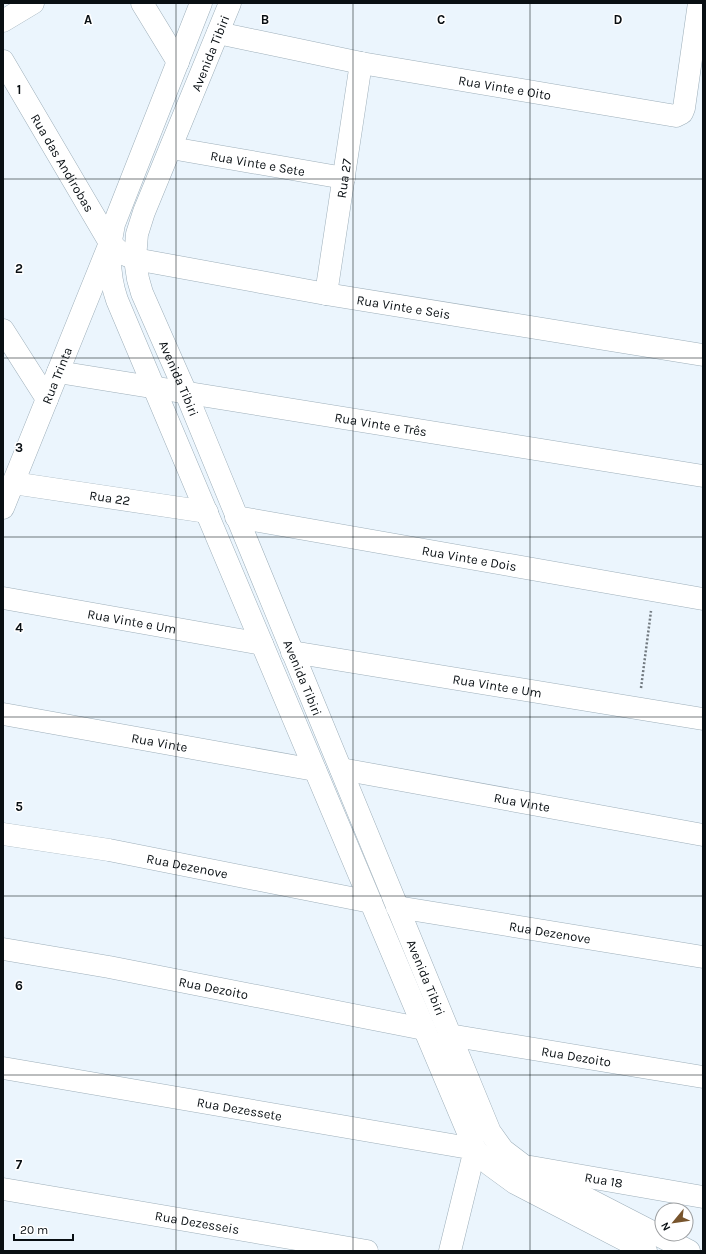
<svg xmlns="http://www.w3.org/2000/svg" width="706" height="1254" font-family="Karla,sans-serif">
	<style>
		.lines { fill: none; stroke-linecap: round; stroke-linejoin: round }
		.minor-casing { stroke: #9eafba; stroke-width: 23 }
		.major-casing { stroke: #9eafba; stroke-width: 23 }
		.path { stroke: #71797f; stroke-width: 2.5; stroke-dasharray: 2 2; stroke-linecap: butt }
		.minor { stroke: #fff; stroke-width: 22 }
		.major { stroke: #fff; stroke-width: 22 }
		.grid { fill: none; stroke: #090f13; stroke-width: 1; stroke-opacity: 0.55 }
		.labels { text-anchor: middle; stroke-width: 3; stroke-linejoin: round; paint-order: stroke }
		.street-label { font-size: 13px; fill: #090f13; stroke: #fff }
		.grid-label { font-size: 13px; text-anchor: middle; font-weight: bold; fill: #090f13; stroke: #fff; stroke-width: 3; stroke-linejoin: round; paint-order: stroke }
	</style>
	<rect width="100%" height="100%" fill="#ebf5fd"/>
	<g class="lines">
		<!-- minor casing -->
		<g class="minor-casing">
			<g id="minor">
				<path d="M 142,3 L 178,62"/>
				<path d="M 3,21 L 33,3"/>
				<path id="s1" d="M 218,33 L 361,63 L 676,116 L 682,113 L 684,108 L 699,3"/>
				<path id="s2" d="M 3,61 L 110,243 L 121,253 L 135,259 L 326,294 L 703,355"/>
				<path id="s3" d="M 171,148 L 344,178"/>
				<path id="s4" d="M 326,294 L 361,63"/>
				<path d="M 3,330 L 47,399"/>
				<path id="s5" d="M 58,372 L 703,476"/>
				<path id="s6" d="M 13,483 L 207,512"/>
				<path id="s7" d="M 3,508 L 110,243"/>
				<path id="s8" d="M 236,517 L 703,599"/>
				<path id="s9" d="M 3,598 L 262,644"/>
				<path id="s10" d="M 292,652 L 703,719"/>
				<path id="s11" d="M 3,714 L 315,770"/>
				<path id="s12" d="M 341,769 L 703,835"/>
				<path id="s13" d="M 3,834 L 109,850 L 371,902"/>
				<path id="s14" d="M 397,907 L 703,957"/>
				<path id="s15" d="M 3,949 L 109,967 L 424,1029"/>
				<path id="s16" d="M 449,1035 L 703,1077"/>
				<path id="s17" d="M 3,1068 L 475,1149 L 450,1251"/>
				<path id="s18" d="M 531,1167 L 703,1197"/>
				<path id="s19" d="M 3,1189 L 367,1251"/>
			</g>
		</g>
		<!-- major casing -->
		<g class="major-casing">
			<g id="major">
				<path d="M 201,3 L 114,224 C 108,250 108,274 117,300 L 475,1149 L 489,1164 L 515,1183 L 646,1251"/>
				<path id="s20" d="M 230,3 L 144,212 L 137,234 L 135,259 L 138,279 L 142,293 L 186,393 L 490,1132 L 503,1150 L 524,1166 L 689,1251"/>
			</g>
		</g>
		<!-- path -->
		<path class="path" d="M 641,688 L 651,611"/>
		<!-- minor -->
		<use href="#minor" class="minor"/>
		<!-- major -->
		<use href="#major" class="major"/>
	</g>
	<!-- grid -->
	<path class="grid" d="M 176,3 L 176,1251M 353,3 L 353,1251M 530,3 L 530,1251M 3,179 L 703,179M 3,358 L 703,358M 3,537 L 703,537M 3,717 L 703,717M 3,896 L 703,896M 3,1075 L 703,1075"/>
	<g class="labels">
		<!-- street labels -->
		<g class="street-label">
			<text transform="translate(210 53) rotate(-68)" y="5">Avenida Tibiri</text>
			<text dy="5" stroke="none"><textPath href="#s1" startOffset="292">Rua Vinte e Oito</textPath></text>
			<text dy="5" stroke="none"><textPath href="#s2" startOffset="118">Rua das Andirobas</textPath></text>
			<text dy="5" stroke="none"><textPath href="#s3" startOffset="88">Rua Vinte e Sete</textPath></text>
			<text dy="5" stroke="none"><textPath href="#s4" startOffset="117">Rua 27</textPath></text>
			<text dy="5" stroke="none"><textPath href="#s2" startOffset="514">Rua Vinte e Seis</textPath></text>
			<text dy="5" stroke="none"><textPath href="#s7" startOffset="143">Rua Trinta</textPath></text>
			<text dy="5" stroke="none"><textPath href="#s20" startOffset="402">Avenida Tibiri</textPath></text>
			<text dy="5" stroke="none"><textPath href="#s5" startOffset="327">Rua Vinte e Três</textPath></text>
			<text dy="5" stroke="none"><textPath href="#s6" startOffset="98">Rua 22</textPath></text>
			<text dy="5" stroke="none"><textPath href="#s8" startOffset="237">Rua Vinte e Dois</textPath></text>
			<text dy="5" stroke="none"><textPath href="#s9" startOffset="131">Rua Vinte e Um</textPath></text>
			<text dy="5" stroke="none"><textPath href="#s20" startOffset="726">Avenida Tibiri</textPath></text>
			<text dy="5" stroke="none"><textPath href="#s10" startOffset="208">Rua Vinte e Um</textPath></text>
			<text dy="5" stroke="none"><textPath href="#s11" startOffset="159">Rua Vinte</textPath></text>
			<text dy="5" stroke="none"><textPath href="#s12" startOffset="184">Rua Vinte</textPath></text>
			<text dy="5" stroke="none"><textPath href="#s13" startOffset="187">Rua Dezenove</textPath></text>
			<text dy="5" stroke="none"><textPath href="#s14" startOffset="155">Rua Dezenove</textPath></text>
			<text dy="5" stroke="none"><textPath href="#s20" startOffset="1050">Avenida Tibiri</textPath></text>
			<text dy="5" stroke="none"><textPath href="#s15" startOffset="214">Rua Dezoito</textPath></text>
			<text dy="5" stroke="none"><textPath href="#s16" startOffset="129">Rua Dezoito</textPath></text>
			<text dy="5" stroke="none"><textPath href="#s17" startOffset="240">Rua Dezessete</textPath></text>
			<text dy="5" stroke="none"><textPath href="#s18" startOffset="74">Rua 18</textPath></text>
			<text dy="5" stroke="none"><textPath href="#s19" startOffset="197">Rua Dezesseis</textPath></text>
		</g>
	</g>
	<g class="grid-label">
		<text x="88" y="24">A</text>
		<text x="265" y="24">B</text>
		<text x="441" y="24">C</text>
		<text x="618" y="24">D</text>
		<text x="19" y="94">1</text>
		<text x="19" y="273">2</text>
		<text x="19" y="452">3</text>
		<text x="19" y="632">4</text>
		<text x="19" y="811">5</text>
		<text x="19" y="990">6</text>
		<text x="19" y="1169">7</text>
	</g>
	<!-- border -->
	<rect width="706" height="1254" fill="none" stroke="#090f13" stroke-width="8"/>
	<!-- north arrow -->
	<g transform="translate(674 1222) rotate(241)"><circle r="19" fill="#ffffff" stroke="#9d9fa1"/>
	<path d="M0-3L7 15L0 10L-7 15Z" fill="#78552d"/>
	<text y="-6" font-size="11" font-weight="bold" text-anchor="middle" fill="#090f13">N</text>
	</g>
	<!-- scale -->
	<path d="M14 1234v6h59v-6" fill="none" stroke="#090f13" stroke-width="2"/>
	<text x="20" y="1234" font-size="12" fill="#090f13" stroke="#ffffff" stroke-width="3" paint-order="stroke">20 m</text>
</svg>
